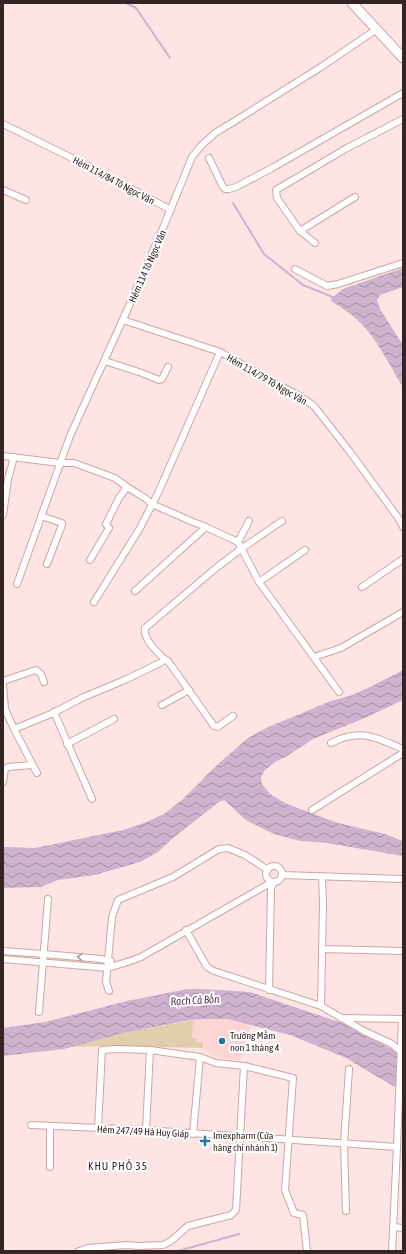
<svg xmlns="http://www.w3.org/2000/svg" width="406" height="1254" font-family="'Asap Condensed',sans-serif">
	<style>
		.built { fill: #fdd5d3 }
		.green { fill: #e1ccac }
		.water { fill: url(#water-waves) }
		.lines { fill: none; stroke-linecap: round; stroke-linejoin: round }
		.stream { stroke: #ceb2ce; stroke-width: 2 }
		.street-casing { stroke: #cca5a3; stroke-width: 8 }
		.secondary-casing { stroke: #cca5a3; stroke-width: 11 }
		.street { stroke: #fff; stroke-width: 6 }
		.secondary { stroke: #fff; stroke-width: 9 }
		.oneway { stroke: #a49d9c }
		.poi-dot { fill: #2675a7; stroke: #fff; stroke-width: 1.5 }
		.labels { text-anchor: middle; stroke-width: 4; stroke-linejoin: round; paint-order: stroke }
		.street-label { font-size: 10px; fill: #342524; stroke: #fff }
		.poi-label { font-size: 10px; fill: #342524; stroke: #fff; text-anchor: start }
		.water-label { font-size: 11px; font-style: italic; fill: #583259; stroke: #fff }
		.neighbourhood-label { font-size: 11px; letter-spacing: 1px; fill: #342524; stroke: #fff }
	</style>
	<defs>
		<pattern id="water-waves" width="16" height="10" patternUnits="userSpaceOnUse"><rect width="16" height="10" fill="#ceb2ce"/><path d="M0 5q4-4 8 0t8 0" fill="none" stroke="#a891a7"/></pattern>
	</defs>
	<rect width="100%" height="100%" fill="#fee5e4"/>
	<!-- built -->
	<path class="built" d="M 207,1019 L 227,1019 L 251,1025 L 241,1060 L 215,1057 L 203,1048 L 204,1044 L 196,1043 L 192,1038 L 193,1020 Z"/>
	<!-- green -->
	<path class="green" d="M 193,1020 L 192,1038 L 196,1039 L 197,1043 L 203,1042 L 203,1048 L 111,1046 L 72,1047 L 124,1033 Z"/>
	<!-- water -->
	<g class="water">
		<path d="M 403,268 L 403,287 L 380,295 L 377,300 L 380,309 L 403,345 L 403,387 C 388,363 375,334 353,316 C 346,310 337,305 330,300 L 343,289 Z"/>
		<path d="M 403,670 L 403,700 L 365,718 L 313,739 L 287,756 L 275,762 L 265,770 L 261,777 L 262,784 L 270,794 L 287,804 L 338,823 L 385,834 L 403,841 L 403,856 L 327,843 L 300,841 L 274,834 L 247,821 L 224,800 L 219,802 L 173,838 L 158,852 L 140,862 L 95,875 L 58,880 L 41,887 L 3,888 L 3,847 L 35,848 L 123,830 L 144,823 L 164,814 L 182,800 L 218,764 L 248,738 L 266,728 L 331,701 L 350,696 L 374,685 Z"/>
		<path d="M 187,989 L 203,989 L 250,992 L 342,1023 L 403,1055 L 403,1089 L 393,1086 L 346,1058 L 290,1035 L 227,1019 L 207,1019 L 190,1020 L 124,1033 L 64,1049 L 3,1056 L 3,1028 L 45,1022 L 127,1001 Z"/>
	</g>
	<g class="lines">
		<!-- stream -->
		<g class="stream">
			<path d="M 126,3 L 136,8 L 170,58"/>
			<path d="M 233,203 L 264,254 L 303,285 L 335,298"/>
			<path d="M 115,1251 L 133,1251"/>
			<path d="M 178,1251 L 239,1234"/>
		</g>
		<!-- street casing -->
		<g class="street-casing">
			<g id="street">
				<path d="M 3,124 L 88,166 L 171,210"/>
				<path d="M 209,158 L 223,187 L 225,189 L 229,189 L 236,187 L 272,168 L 403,93"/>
				<path d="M 3,190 L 26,200"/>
				<path d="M 300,231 L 355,197"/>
				<path d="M 315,243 L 300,231 L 277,198 L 276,190 L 347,148 L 403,119"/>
				<path d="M 295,269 L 327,286 L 338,284 L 403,263"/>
				<path d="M 123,320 L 220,352 L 301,397 L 314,406 L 350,452 L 399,519 L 403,527"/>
				<path d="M 105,361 L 142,373 L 159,380 L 162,379 L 168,367"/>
				<path d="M 3,456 L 60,463 L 74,463 L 115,478 L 127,487"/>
				<path d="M 3,515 L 8,479 L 14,457"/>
				<path d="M 41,516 L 62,523 L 62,525 L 47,564"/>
				<path d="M 238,542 L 249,521"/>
				<path d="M 90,560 L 109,528 L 106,524 L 119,498 L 127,487 L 145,498 L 152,504 L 193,522 L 206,527 L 238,542 L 259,582 L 339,692"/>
				<path d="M 259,582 L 305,550"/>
				<path d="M 17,584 L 70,436 L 129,306 L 163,228 L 192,157 L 201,146 L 215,133 L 235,121 L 321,67 L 377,29"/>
				<path d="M 362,587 L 403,559"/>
				<path d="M 135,591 L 206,527"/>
				<path d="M 94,602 L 140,528 L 158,493 L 220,352"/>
				<path d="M 314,657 L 341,648 L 403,612"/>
				<path d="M 164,659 L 168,661 L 214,726 L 217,727 L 219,726 L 233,716"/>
				<path d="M 3,681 L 36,670 L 41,674 L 44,682"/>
				<path d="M 3,685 L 5,709 L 14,729 L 37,773"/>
				<path d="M 162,705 L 189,690"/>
				<path d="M 54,712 L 92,799"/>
				<path d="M 14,729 L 51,714 L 84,697 L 127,679 L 162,662 L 164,659 C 157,651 143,640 145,628 L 216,568 L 241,549 L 282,521"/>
				<path d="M 331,743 C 360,728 375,737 403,749"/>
				<path d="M 67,744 L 114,719"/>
				<path d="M 3,782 L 5,769 L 8,767 L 32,765"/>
				<path d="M 312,810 L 403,753"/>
				<circle cx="274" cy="874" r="8"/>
				<path d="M 282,875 L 403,879"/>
				<path d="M 186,930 L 207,967 L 214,971 L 321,1006 L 364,1031 L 392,1044 L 401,1052"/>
				<path d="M 322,949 L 403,951"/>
				<path d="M 3,951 L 44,954 L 101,959 L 111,961"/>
				<path d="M 3,959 L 108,968 C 119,964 130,962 141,957 L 272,882"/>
				<path d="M 269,990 L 271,888 L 274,882"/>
				<path d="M 109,991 L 106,982 L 112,917 L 118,900 L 173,877 L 219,849 L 228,848 L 245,855 L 268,870"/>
				<path d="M 321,1006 L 323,903 L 322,876"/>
				<path d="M 39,1012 L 48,899"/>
				<path d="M 341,1018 L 403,1019"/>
				<path d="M 31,1125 L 146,1130 L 397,1147"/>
				<path d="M 50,1126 L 50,1167"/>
				<path d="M 98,1128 L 102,1050 L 115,1049 L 150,1050 L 200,1057 L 216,1063 L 244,1066 L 293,1078 L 285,1190 L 294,1213 L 303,1215 L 307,1251"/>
				<path d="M 146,1130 L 150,1050"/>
				<path d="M 193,1134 L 200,1057"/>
				<path d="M 346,1211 L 344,1143 L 349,1069"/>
				<path d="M 393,1227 L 403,1228"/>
				<path d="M 79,1251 L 88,1248 L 126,1245 L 139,1246 L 163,1245 L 171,1241 L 188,1226 L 231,1215 L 236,1210 L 244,1066"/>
				<path d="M 392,1251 L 397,1147 L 402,1019"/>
			</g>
		</g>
		<!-- secondary casing -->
		<g class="secondary-casing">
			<path id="secondary" d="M 352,3 L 403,58"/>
		</g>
		<!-- street -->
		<use href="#street" class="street"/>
		<!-- secondary -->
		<use href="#secondary" class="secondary"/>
	</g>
	<!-- one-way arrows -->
	<defs><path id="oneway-chevron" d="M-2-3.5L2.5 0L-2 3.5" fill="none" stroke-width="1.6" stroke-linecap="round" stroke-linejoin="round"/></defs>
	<use class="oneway" href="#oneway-chevron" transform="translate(80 957) rotate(-175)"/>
	<!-- markers -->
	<g class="poi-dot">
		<circle cx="222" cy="1041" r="4"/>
		<path d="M203 1135h4v4h4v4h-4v4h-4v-4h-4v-4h4z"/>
	</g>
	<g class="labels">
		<!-- street labels -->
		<g class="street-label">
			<text transform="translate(114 180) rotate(28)" y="4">Hẻm 114/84 Tô Ngọc Vân</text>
			<text transform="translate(147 266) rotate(-66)" y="4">Hẻm 114 Tô Ngọc Vân</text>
			<text transform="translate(267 379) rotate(30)" y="4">Hẻm 114/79 Tô Ngọc Vân</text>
			<text transform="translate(143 1131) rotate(3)" y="4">Hẻm 247/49 Hà Huy Giáp</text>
		</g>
		<!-- poi labels -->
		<g class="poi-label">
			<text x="230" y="1039">Trường Mầm<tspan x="230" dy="12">non 1 tháng 4</tspan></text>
			<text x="213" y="1139">Imexpharm (Cửa<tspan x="213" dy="12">hàng chi nhánh 1)</tspan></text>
		</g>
		<!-- water labels -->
		<g class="water-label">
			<text transform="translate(195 1000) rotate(-3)" y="4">Rạch Cả Bốn</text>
		</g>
		<!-- neighbourhood labels -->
		<g class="neighbourhood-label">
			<text x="118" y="1170">KHU PHỐ 35</text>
		</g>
	</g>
	<!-- border -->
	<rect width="406" height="1254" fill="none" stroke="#342524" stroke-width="8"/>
</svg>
